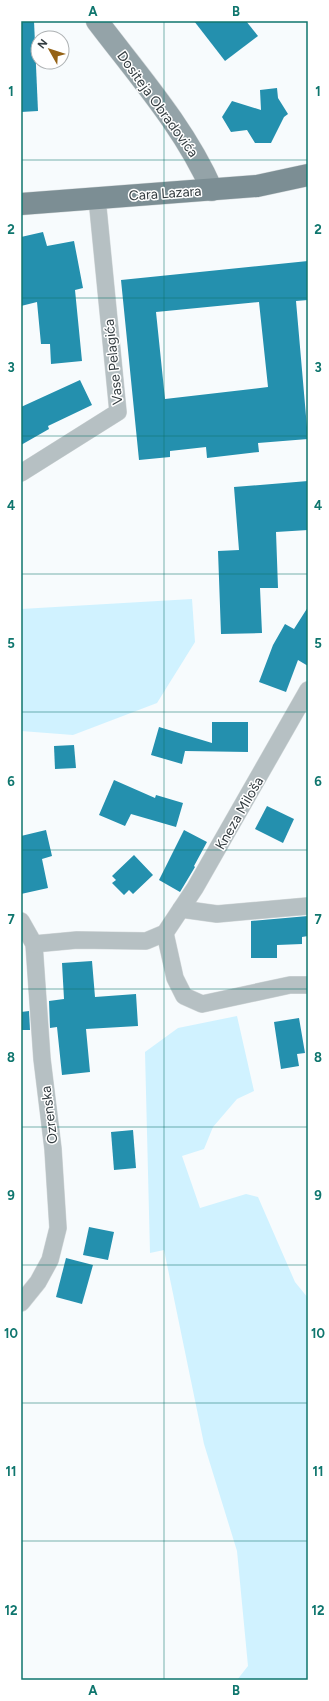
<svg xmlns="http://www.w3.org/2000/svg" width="329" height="1701" font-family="Figtree,sans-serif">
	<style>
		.green { fill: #d0f2ff }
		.building { fill: #2490ae; fill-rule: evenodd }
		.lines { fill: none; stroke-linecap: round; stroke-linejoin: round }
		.street-casing { stroke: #d4d9db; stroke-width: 18 }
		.secondary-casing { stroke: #d4d9db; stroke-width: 23 }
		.primary-casing { stroke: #d4d9db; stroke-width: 23 }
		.street { stroke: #b6c0c3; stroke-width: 17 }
		.secondary { stroke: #94a3a8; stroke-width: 22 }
		.primary { stroke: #7c8e94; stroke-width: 22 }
		.grid { fill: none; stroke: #0f766e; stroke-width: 1; stroke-opacity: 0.55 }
		.labels { text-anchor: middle; stroke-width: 3; stroke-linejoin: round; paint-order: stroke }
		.street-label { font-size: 14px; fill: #333c40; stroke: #fff }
		.neatline { fill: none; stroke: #0f766e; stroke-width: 1.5 }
		.grid-label { font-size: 13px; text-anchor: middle; font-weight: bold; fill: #0f766e }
	</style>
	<rect width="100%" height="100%" fill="#f7fbfd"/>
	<!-- green -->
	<g class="green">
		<path d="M 192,599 L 195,642 L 157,703 L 73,735 L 21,731 L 21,609 Z"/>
		<path d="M 237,1016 L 254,1091 L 237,1099 L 213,1127 L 204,1149 L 182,1156 L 200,1208 L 246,1194 L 258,1197 L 295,1282 L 308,1298 L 308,1680 L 237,1680 L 248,1666 L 237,1551 L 204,1444 L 164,1250 L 150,1253 L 145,1052 L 178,1028 Z"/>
	</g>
	<!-- building -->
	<g class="building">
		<path d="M 21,21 L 34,21 L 38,111 L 21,112 Z"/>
		<path d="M 194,21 L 246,21 L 258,36 L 225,61 Z"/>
		<path d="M 277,88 L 278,98 L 288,114 L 284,117 L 271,143 L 255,143 L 247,130 L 231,132 L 222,117 L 232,101 L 261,110 L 260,90 Z"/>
		<path d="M 43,232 L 47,246 L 74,241 L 83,288 L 75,290 L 82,361 L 51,364 L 50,344 L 41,344 L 37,302 L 21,306 L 21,237 Z"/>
		<path d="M 308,261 L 308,300 L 296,301 L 308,439 L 258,443 L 259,452 L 207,458 L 206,447 L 170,451 L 170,457 L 139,460 L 121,280 ZM 259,302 L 268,387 L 165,399 L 156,312 Z"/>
		<path d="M 80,380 L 92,405 L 48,426 L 49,429 L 21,445 L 21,407 Z"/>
		<path d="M 308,481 L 308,530 L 276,532 L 278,588 L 260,588 L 262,633 L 221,634 L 218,551 L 239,550 L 234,487 Z"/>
		<path d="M 308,607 L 308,666 L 298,660 L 286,692 L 259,682 L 273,645 L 285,624 L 294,629 Z"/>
		<path d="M 212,722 L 248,722 L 248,752 L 185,751 L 182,764 L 151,755 L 159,727 L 212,743 Z"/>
		<path d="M 74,745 L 76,768 L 55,769 L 54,746 Z"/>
		<path d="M 114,780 L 155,798 L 156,795 L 183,803 L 176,827 L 131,814 L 125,826 L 99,815 Z"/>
		<path d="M 267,806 L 294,819 L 283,843 L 255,829 Z"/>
		<path d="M 46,830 L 52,856 L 42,859 L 48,888 L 21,894 L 21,836 Z"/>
		<path d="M 184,830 L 207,842 L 194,866 L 195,867 L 180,892 L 159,880 Z"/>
		<path d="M 134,855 L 153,875 L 133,894 L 129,890 L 124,895 L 112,883 L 116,880 L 112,876 Z"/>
		<path d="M 308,916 L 308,936 L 302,937 L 302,944 L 277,945 L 277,958 L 251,958 L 251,921 Z"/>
		<path d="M 92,961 L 95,997 L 136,994 L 138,1026 L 86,1029 L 90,1072 L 62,1075 L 57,1027 L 50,1028 L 49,1001 L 64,999 L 62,963 Z"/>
		<path d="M 29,1011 L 30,1030 L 21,1030 L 21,1012 Z"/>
		<path d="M 299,1018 L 305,1053 L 297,1054 L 299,1066 L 281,1069 L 274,1022 Z"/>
		<path d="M 133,1130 L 136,1168 L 114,1170 L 111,1132 Z"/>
		<path d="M 89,1227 L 114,1232 L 108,1260 L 83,1255 Z"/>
		<path d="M 66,1258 L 93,1265 L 82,1304 L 56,1297 Z"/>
	</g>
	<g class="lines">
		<!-- street casing -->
		<g class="street-casing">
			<g id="street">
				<path d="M 21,473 L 118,412 L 97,198"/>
				<path d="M 181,909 L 217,914 L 308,906"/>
				<path d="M 21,921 L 34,944 L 42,1059 L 53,1149 L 58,1228 L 50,1260 L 38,1282 L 21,1303"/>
				<path d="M 165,933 L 175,978 L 184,996 L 202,1004 L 290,985 L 308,985"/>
				<path d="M 34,944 L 77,940 L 146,941 L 165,933 L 195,888 L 308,690"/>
			</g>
		</g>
		<!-- secondary casing -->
		<g class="secondary-casing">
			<path id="secondary" d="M 97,21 C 138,75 185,128 212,190"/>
		</g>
		<!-- primary casing -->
		<g class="primary-casing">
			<path id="primary" d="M 21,204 L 257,186 L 308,175"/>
		</g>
		<!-- street -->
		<use href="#street" class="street"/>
		<!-- secondary -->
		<use href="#secondary" class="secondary"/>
		<!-- primary -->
		<use href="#primary" class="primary"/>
	</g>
	<!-- grid -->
	<path class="grid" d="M 164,21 L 164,1680M 21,160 L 308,160M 21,298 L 308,298M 21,436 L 308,436M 21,574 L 308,574M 21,712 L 308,712M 21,850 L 308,850M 21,989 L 308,989M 21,1127 L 308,1127M 21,1265 L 308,1265M 21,1403 L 308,1403M 21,1541 L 308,1541"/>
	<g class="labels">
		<!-- street labels -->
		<g class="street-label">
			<text transform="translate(158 104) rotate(54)" y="5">Dositeja Obradovića</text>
			<text transform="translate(165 193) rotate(-4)" y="5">Cara Lazara</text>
			<text transform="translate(113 362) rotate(-96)" y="5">Vase Pelagića</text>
			<text transform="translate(239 813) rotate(-60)" y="5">Kneza Miloša</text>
			<text transform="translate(49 1115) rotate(-97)" y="5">Ozrenska</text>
		</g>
	</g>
	<!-- border -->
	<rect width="329" height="1701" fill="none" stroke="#ffffff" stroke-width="44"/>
	<!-- north arrow -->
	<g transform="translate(50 50) rotate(309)"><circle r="19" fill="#ffffff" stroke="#adb1b3"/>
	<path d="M0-3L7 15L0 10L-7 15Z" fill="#956316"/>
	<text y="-6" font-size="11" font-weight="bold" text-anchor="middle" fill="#333c40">N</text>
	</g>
	<rect x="22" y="22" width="285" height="1657" class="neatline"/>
	<g class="grid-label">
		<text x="93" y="16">A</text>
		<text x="236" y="16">B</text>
		<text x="11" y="96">1</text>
		<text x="318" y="96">1</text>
		<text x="11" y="234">2</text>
		<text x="318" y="234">2</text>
		<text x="11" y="372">3</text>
		<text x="318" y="372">3</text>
		<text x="11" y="510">4</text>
		<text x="318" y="510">4</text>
		<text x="11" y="648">5</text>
		<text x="318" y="648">5</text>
		<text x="11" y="786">6</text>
		<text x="318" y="786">6</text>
		<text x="11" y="924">7</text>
		<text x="318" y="924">7</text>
		<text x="11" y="1062">8</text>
		<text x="318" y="1062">8</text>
		<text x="11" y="1200">9</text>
		<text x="318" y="1200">9</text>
		<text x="11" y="1338">10</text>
		<text x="318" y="1338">10</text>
		<text x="11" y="1476">11</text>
		<text x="318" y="1476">11</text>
		<text x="11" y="1615">12</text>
		<text x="318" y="1615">12</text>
		<text x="93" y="1695">A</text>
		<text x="236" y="1695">B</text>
	</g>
</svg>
